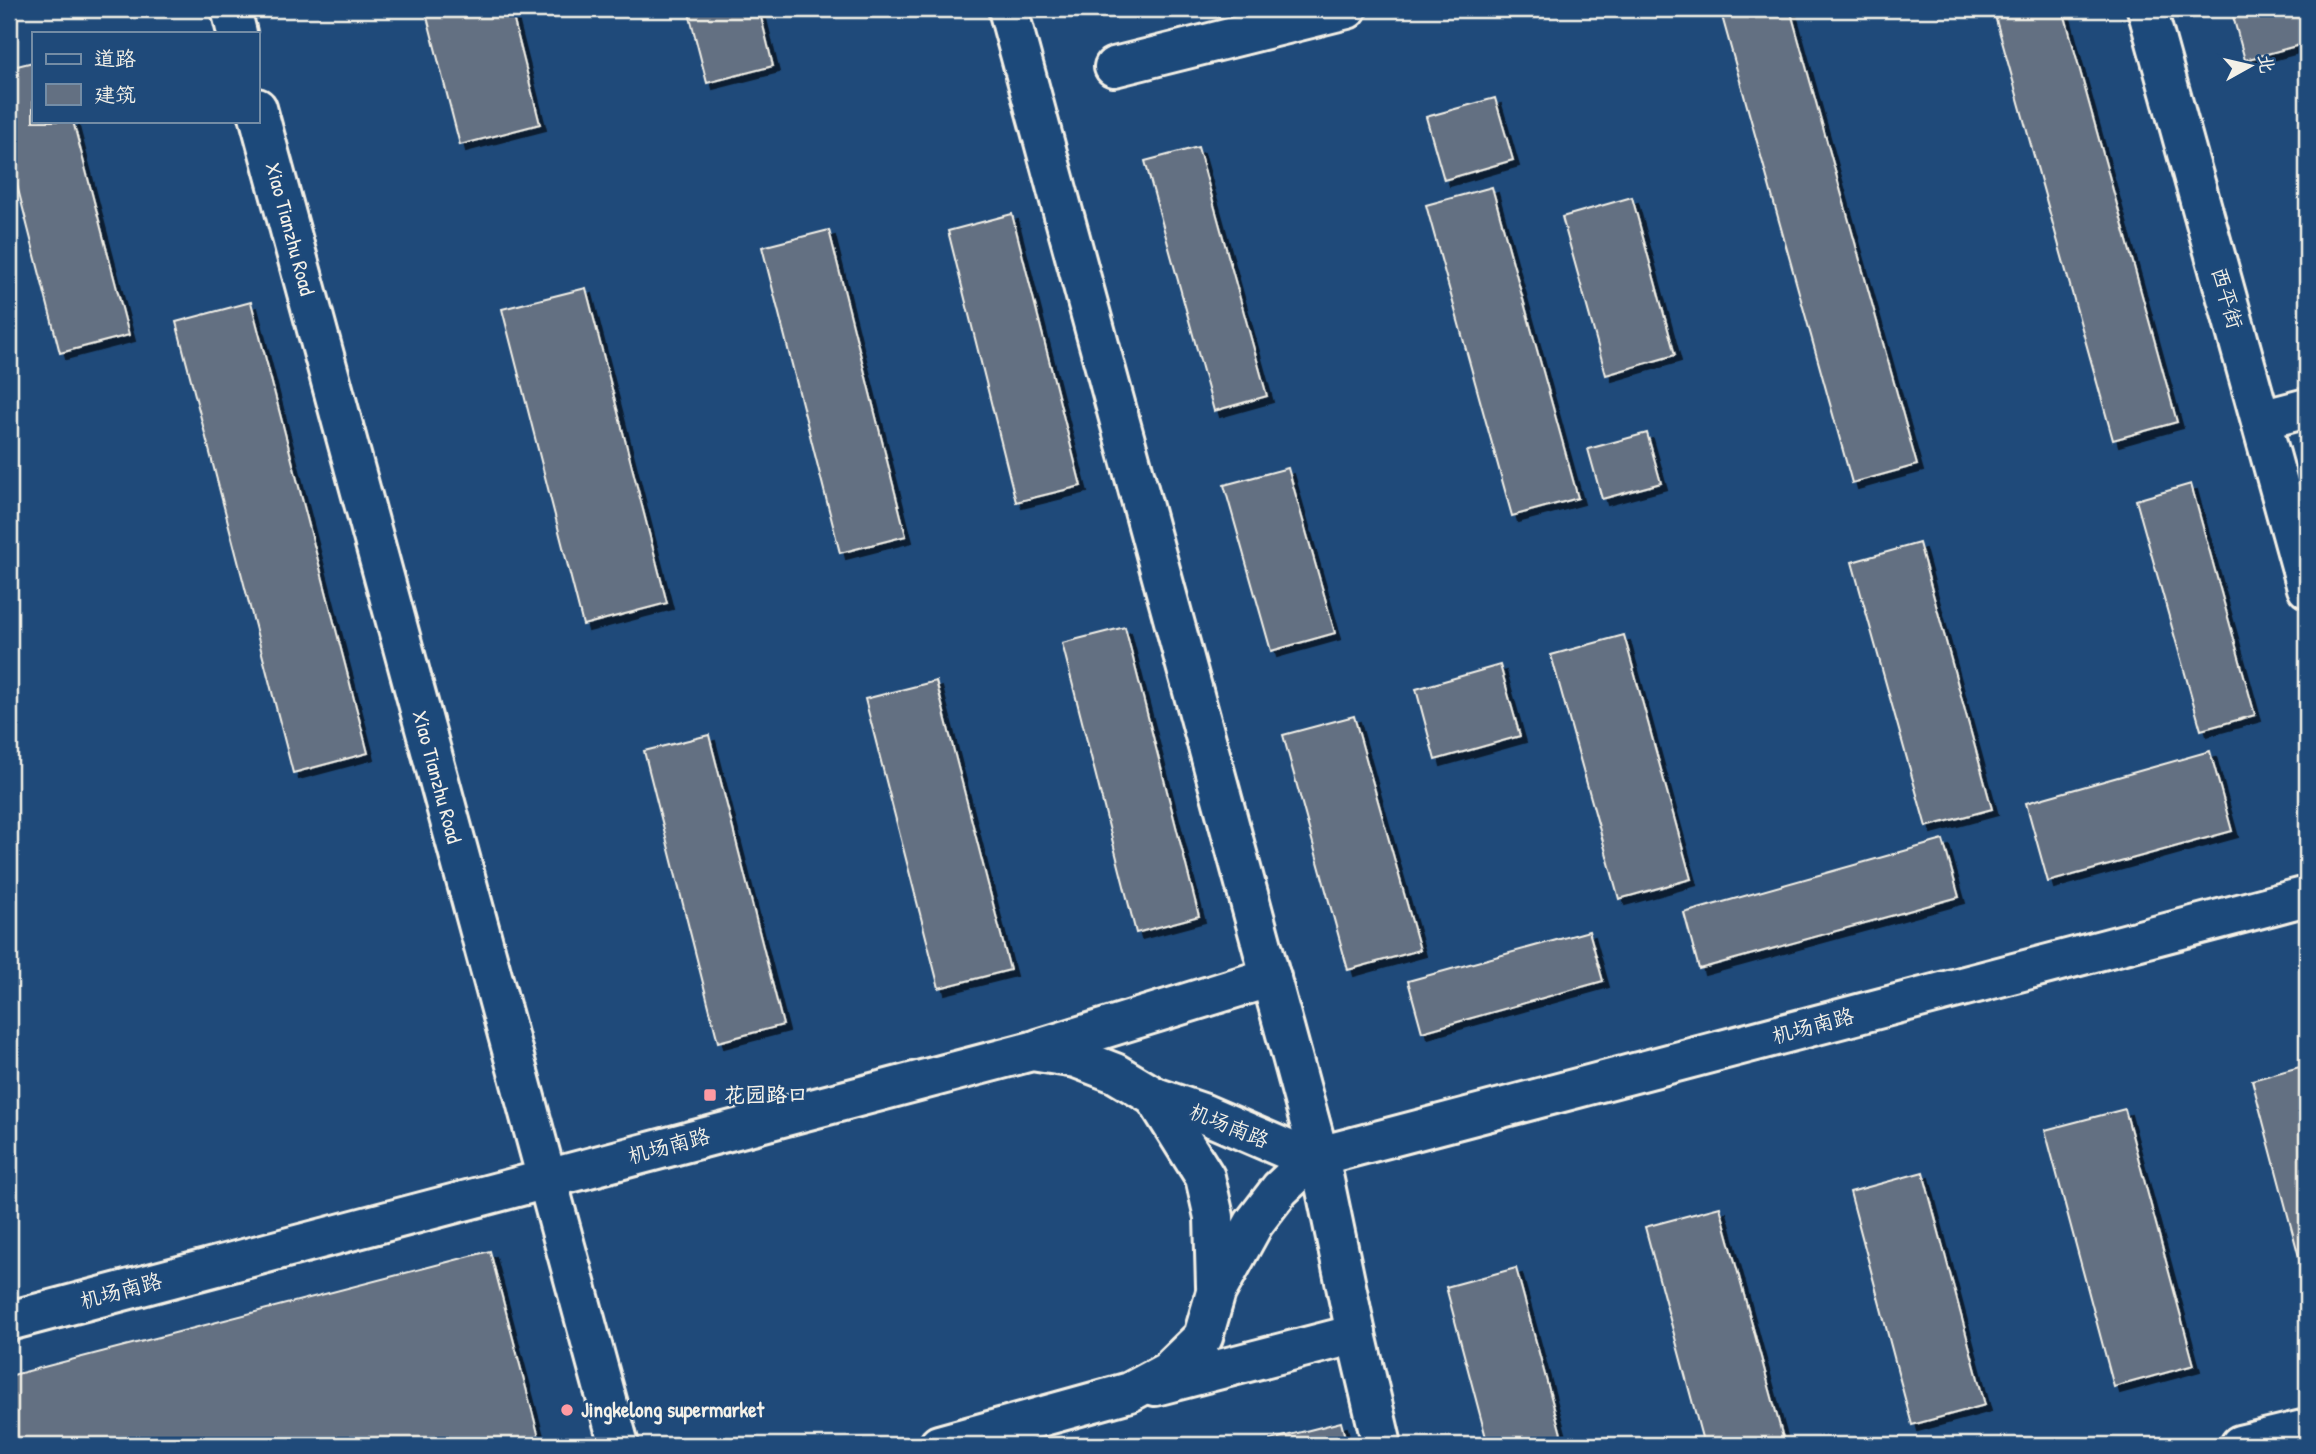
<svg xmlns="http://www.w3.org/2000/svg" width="2316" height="1454" font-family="'Patrick Hand','LXGW WenKai TC',sans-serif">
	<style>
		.building { fill: #637082; stroke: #f4f1e8; stroke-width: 2; filter: url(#shadow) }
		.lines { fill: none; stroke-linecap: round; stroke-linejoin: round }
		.minor-casing { stroke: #f4f1e8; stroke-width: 44 }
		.minor { stroke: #1f4a7a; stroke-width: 38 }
		.poi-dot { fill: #ff9aa2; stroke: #1f4a7a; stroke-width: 2.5 }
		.labels { text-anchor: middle; stroke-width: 5; stroke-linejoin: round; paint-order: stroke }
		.street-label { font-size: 21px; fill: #f4f1e8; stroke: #1f4a7a }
		.poi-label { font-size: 21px; font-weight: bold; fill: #f4f1e8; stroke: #1f4a7a; text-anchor: start }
	</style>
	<defs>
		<filter id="shadow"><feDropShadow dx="6" dy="6" stdDeviation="0" flood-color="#0009"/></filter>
	</defs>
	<rect width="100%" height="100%" fill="#1f4a7a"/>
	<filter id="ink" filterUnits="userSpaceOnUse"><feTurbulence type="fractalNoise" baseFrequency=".0143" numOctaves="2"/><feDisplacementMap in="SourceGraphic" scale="14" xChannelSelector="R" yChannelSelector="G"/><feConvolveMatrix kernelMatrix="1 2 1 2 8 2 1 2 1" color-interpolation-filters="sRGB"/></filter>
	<g filter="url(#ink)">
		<!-- building -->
		<g class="building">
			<path d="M 425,9 L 511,9 L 540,124 L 460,145 Z"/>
			<path d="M 688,9 L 759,9 L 773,66 L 707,83 Z"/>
			<path d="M 1720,9 L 1790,9 L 1917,465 L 1852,483 Z"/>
			<path d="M 1993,9 L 2063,9 L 2177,422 L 2113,440 Z"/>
			<path d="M 2231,9 L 2307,9 L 2307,43 L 2245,60 Z"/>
			<path d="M 33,62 L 33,121 L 73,121 L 129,335 L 60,353 L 9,154 L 9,68 Z"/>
			<path d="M 1495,98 L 1513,160 L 1444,180 L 1426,117 Z"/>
			<path d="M 1198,147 L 1267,396 L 1214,411 L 1145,161 Z"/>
			<path d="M 1492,187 L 1578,498 L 1512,516 L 1426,205 Z"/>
			<path d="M 1632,197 L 1675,355 L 1606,375 L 1562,217 Z"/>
			<path d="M 1012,214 L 1081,486 L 1016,502 L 948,231 Z"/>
			<path d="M 829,230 L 906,536 L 840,553 L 762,247 Z"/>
			<path d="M 586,288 L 667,603 L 583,625 L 502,309 Z"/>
			<path d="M 251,302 L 368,753 L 293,773 L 176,322 Z"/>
			<path d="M 1647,433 L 1661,483 L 1602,499 L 1588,449 Z"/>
			<path d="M 1288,468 L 1335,633 L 1271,651 L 1224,485 Z"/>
			<path d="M 2191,484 L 2255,715 L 2201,730 L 2136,500 Z"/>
			<path d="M 1919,543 L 1992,809 L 1926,827 L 1852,562 Z"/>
			<path d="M 1125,627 L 1199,916 L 1136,933 L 1062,643 Z"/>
			<path d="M 1624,635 L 1691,879 L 1619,899 L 1551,655 Z"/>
			<path d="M 1500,665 L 1520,736 L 1435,760 L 1416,689 Z"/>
			<path d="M 936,681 L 1010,970 L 939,988 L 865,699 Z"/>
			<path d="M 1354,716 L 1420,950 L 1348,970 L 1283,735 Z"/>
			<path d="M 709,735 L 783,1025 L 718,1042 L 644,751 Z"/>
			<path d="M 2210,751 L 2232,831 L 2048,882 L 2026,803 Z"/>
			<path d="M 1943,840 L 1959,897 L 1699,969 L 1684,913 Z"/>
			<path d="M 1589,931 L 1603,981 L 1422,1032 L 1408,981 Z"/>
			<path d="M 2307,1065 L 2307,1287 L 2252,1080 Z"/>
			<path d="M 2125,1109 L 2194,1365 L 2114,1387 L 2045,1130 Z"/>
			<path d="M 1923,1172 L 1985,1405 L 1912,1425 L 1850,1192 Z"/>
			<path d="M 1720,1207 L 1785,1445 L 1704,1445 L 1645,1227 Z"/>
			<path d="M 490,1251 L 541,1445 L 9,1445 L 9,1376 Z"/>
			<path d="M 1516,1268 L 1564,1445 L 1488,1445 L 1446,1287 Z"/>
			<path d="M 1341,1422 L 1347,1445 L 1271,1445 L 1270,1440 Z"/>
		</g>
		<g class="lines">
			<!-- minor casing -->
			<g class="minor-casing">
				<g id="minor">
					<path d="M 231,9 L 237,33"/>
					<path d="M 1008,9 L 1319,1156 L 1356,1334 L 1382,1445"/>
					<path d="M 2147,9 L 2307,588"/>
					<path d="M 1114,67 L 1347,9"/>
					<path d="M 257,108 L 619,1445"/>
					<path d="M 2261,420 L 2307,408"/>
					<path d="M 1038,1049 L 1271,977"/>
					<path d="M 1155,1097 L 1205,1177 L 1214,1217 L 1216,1286"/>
					<path d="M 9,1321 L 1032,1051 L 1076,1058 L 1115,1073 L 1155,1097 L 1202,1113 L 1288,1150 L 1319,1156"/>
					<path d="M 1155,1386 L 1356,1334"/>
					<path d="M 939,1445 L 1130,1392 L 1167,1372 L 1203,1337 L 1216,1292 L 1254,1223 L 1280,1189 L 1300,1170 L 1319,1156 L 2307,896"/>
					<path d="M 2240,1445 L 2307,1429"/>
				</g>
			</g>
			<!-- minor -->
			<use href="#minor" class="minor"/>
		</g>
	</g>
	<!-- markers -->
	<g class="poi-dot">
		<rect x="703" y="1088" width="14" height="14" rx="3.5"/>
		<circle cx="567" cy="1410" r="7"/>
	</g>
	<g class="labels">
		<!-- street labels -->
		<g class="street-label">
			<text transform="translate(290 229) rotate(75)" y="7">Xiao Tianzhu Road</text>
			<text transform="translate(2227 298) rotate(74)" y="7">西平街</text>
			<text transform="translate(437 777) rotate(75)" y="7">Xiao Tianzhu Road</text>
			<text transform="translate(1813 1026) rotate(-15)" y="7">机场南路</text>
			<text transform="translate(1229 1126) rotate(22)" y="7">机场南路</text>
			<text transform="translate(669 1146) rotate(-15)" y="7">机场南路</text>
			<text transform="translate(121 1291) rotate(-15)" y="7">机场南路</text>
		</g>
		<!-- poi labels -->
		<g class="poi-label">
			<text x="724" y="1102">花园路口</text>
			<text x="581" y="1417">Jingkelong supermarket</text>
		</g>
	</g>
	<!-- margin -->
	<rect width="2316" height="1454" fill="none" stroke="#1f4a7a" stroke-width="35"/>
	<rect x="18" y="18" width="2281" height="1419" fill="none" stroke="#f4f1e8" stroke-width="2.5" filter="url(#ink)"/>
	<!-- legend -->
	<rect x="32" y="32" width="228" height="91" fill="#1f4a7a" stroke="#748da6" stroke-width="2"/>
	<rect x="46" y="54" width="35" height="10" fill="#1f4a7a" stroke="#748da6" stroke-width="2"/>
	<text x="94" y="66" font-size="21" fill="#f4f1e8">道路</text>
	<rect x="46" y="84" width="35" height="21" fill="#637082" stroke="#748da6" stroke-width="2"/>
	<text x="94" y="102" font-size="21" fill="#f4f1e8">建筑</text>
	<!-- north arrow -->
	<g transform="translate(2250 66) rotate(82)" stroke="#1f4a7a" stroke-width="5" paint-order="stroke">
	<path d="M0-5L12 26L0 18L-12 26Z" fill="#f4f1e8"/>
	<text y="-10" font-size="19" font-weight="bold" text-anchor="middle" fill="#f4f1e8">北</text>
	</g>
</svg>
